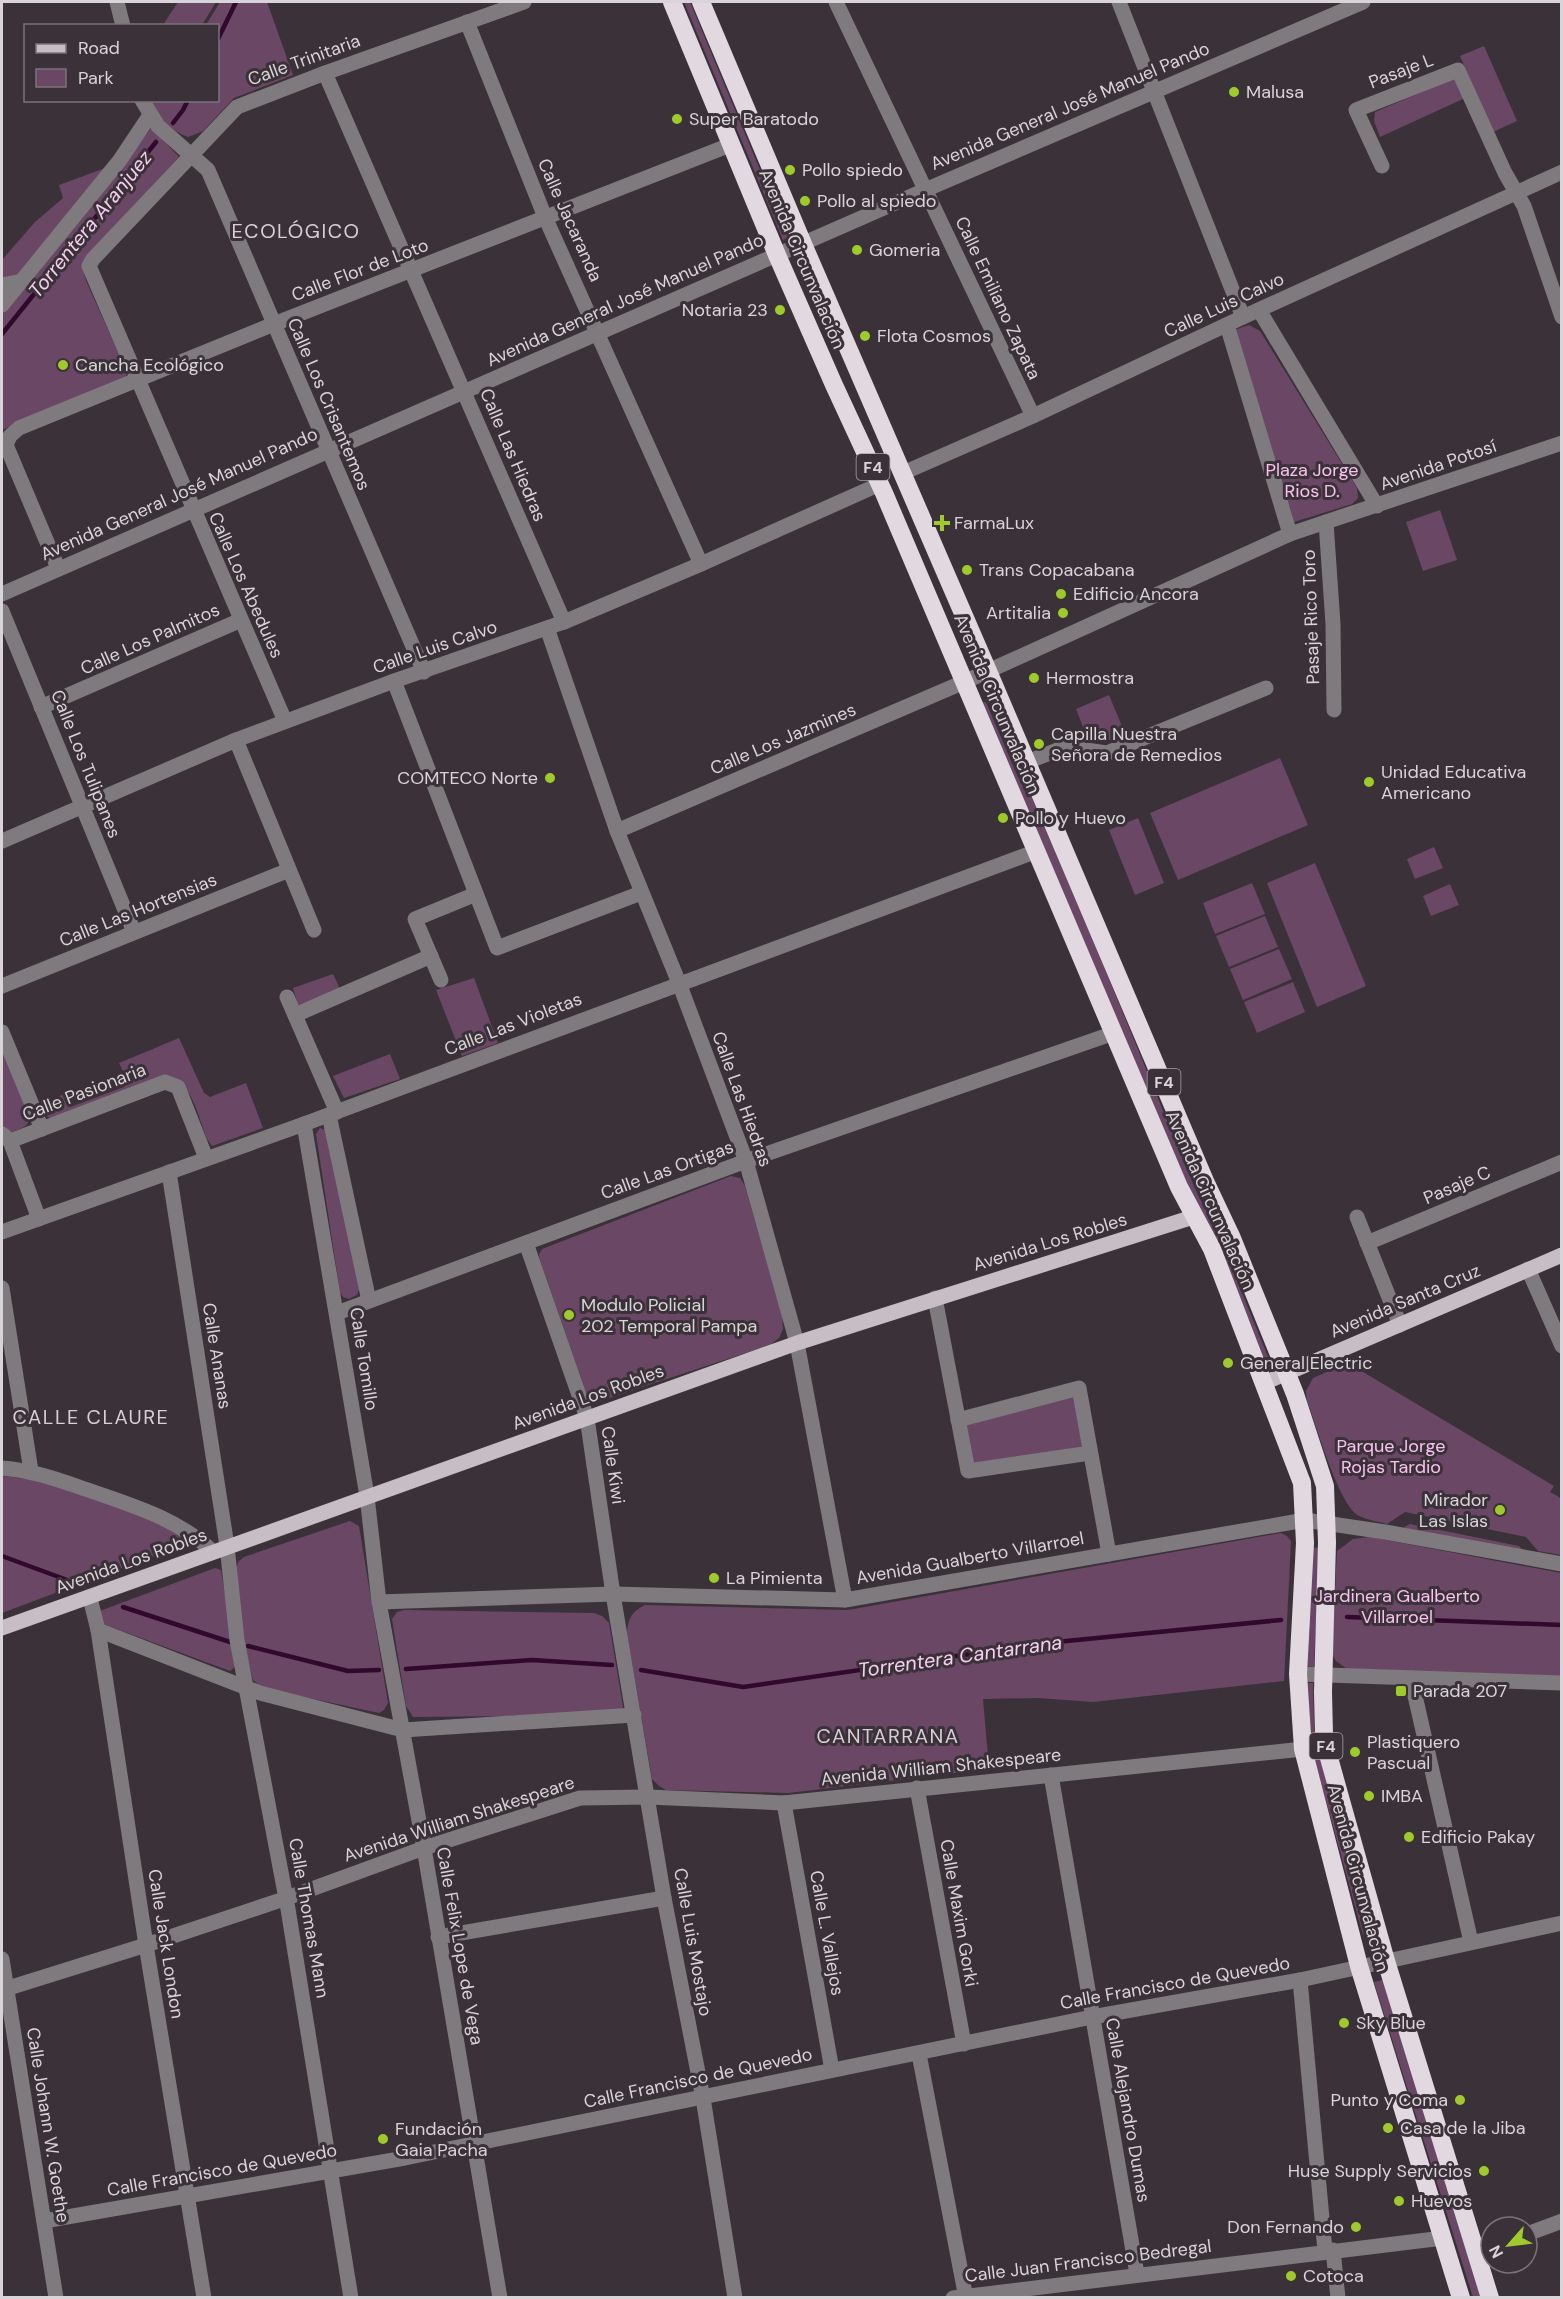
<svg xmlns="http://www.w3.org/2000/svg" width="1563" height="2299" font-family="'DM Sans',sans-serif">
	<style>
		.green { fill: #6b4766 }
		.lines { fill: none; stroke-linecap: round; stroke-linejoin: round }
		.stream { stroke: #30092d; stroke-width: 4.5 }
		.minor { stroke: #7e7a7d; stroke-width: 15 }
		.major { stroke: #c6bec4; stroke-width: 15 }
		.highway { stroke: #e2d9e0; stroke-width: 18 }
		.poi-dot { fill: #9fca2c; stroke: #3a3238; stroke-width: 2 }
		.labels { text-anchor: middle; stroke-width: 6; stroke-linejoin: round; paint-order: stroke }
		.shield { fill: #3a3238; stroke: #a9a3a8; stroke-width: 1.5 }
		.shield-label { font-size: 16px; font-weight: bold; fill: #d9d4d8 }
		.street-label { font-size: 18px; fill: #d9d4d8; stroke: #3a3238 }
		.poi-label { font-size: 18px; fill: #d9d4d8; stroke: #3a3238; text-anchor: start }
		.park-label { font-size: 18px; fill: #f9c1f0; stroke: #3a3238 }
		.water-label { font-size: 20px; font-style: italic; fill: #f8cef1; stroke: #3a3238 }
		.neighbourhood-label { font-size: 20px; letter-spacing: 1.5px; fill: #d7ced6; stroke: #3a3238 }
	</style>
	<rect width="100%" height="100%" fill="#3a3238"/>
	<!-- green -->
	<g class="green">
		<path d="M 178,2 L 216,2 L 202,25 L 163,25 Z"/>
		<path d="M 220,2 L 267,2 L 293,75 L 234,98 L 203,131 L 188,137 C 170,130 159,119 151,101 L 218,100 L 218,26 L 206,25 Z"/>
		<path d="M 684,2 L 690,2 L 788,237 L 783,240 Z"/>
		<path d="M 1484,46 L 1517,121 L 1493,132 L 1460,56 Z"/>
		<path d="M 1453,79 L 1457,81 L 1465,98 L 1380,137 L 1374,121 L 1375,112 Z"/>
		<path d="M 151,128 L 179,157 L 91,251 C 82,262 82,270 87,283 L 127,372 L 126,378 L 2,430 L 2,309 L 121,168 Z"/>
		<path d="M 108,167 L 19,277 L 2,281 L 2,260 L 35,222 L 63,198 L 59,185 Z"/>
		<path d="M 1249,325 L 1260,331 L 1357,488 L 1358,498 L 1352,504 L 1294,522 L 1290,507 L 1281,497 L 1234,330 Z"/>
		<path d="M 1440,510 L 1457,560 L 1423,571 L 1406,522 Z"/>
		<path d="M 1109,695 L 1126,736 L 1100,742 L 1086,735 L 1076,709 Z"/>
		<path d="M 986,702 L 1018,777 L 1031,796 L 1096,947 L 1193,1184 L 1222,1244 L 1273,1369 L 1267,1371 L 982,703 Z"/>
		<path d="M 1280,758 L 1308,825 L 1178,880 L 1150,813 Z"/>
		<path d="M 1138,818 L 1164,883 L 1135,895 L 1109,830 Z"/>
		<path d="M 1434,847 L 1443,868 L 1415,879 L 1407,859 Z"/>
		<path d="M 1315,863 L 1366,986 L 1317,1007 L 1267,883 Z"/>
		<path d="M 1252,883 L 1265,914 L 1215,934 L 1203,903 Z"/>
		<path d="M 1450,884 L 1459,905 L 1431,916 L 1423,896 Z"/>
		<path d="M 1265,916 L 1278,947 L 1229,967 L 1216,936 Z"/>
		<path d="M 1279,949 L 1292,979 L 1243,1000 L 1230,969 Z"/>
		<path d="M 333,974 L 340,989 L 298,1005 L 293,988 Z"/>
		<path d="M 474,978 L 498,1043 L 462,1056 L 436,990 Z"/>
		<path d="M 1293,982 L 1305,1012 L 1257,1033 L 1244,1002 Z"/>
		<path d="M 179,1038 L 204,1093 L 210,1097 L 246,1083 L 263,1128 L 212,1146 L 207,1139 C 198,1116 192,1082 167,1075 L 53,1119 L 46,1116 L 40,1103 L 65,1094 L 70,1107 L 124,1087 L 127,1079 L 119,1063 Z"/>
		<path d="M 2,1046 L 29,1114 C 31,1127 21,1128 10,1133 L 2,1131 Z"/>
		<path d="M 390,1054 L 400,1079 L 344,1098 L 333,1076 Z"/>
		<path d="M 320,1128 L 328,1131 L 359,1289 L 357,1295 L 349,1299 L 343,1297 L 340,1292 L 316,1134 Z"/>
		<path d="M 731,1176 L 740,1178 L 745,1186 L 782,1315 L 783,1329 L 779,1338 L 770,1345 L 600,1401 L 591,1399 L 587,1395 L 540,1260 L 539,1254 L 542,1249 Z"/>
		<path d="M 1354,1360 L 1358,1369 L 1554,1486 L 1550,1492 L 1561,1498 L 1561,1555 L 1538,1551 L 1526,1537 L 1405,1512 L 1387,1524 C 1378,1521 1367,1520 1359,1516 C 1339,1506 1316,1424 1307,1401 L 1306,1391 L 1313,1378 Z"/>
		<path d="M 1071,1394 L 1076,1397 L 1084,1446 L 972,1467 L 964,1424 Z"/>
		<path d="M 2,1476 L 34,1480 L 117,1501 L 199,1539 L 2,1613 Z"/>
		<path d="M 350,1521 L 359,1526 L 388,1703 L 384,1710 L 379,1713 L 263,1688 L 253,1680 L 244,1645 L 235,1570 L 239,1561 L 244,1557 Z"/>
		<path d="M 1410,1524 L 1519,1546 L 1523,1551 L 1403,1528 Z"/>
		<path d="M 1281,1533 L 1287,1536 L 1291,1541 L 1284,1681 L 1093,1702 L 1038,1698 L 983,1699 L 989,1769 L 788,1793 L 666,1790 L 659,1786 L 652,1779 L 627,1633 C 628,1618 632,1612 645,1605 L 848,1610 Z"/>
		<path d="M 1370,1537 L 1561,1573 L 1561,1677 L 1347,1669 L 1336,1661 L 1332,1654 L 1337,1551 L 1353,1539 Z"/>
		<path d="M 1311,1547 L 1319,1548 L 1314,1667 L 1306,1666 Z"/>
		<path d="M 215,1568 L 221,1570 L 236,1666 L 230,1671 L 98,1622 L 97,1612 Z"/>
		<path d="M 404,1610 L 594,1613 L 602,1616 L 609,1623 L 623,1707 L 620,1713 L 614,1715 L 413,1717 L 406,1706 L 392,1619 L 397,1612 Z"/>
		<path d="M 1307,1683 L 1313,1683 L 1314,1732 L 1318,1750 L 1370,1933 L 1363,1935 L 1312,1750 Z"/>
		<path d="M 1383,1980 L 1482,2297 L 1473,2297 L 1374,1982 Z"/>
	</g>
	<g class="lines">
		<!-- stream -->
		<g class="stream">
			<path d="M 218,39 L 236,2"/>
			<path d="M 173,123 L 183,110 L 188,100"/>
			<path d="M 2,334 L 156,142"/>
			<path d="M 2,1556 L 67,1580"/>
			<path d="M 123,1607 L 230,1642"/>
			<path d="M 1347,1617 L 1562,1625"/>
			<path d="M 248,1646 L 348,1671 L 379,1670"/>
			<path d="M 406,1669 L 532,1660 L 612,1665"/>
			<path d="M 641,1670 L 743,1687 L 1046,1643 L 1281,1620"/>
		</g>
		<!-- minor -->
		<g class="minor">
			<path d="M 117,2 L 123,26"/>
			<path d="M 836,2 L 1033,416"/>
			<path d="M 1119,2 L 1243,317"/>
			<path d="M 467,22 L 545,217 L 701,564"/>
			<path d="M 325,73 L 564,622"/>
			<path d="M 142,100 L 158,126 L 208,170 L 424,672"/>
			<path d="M 1382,166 L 1356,110 L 1458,70 L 1505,173 L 1524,206 L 1562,317"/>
			<path d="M 2,285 L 22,281"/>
			<path d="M 2,305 L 120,160 L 150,115"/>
			<path d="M 1259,310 L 1377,506"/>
			<path d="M 1227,325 L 1290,534"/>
			<path d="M 903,473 L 1033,416 L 1243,317 L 1562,172"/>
			<path d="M 1326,522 L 1333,624 L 1334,710"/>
			<path d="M 58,568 L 6,445 L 10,436 L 19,428 L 274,324 L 730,145"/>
			<path d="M 2,594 L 925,190 L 1363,2"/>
			<path d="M 2,611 L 134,932"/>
			<path d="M 547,628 L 617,831 L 679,983 L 746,1161 L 797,1343 L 845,1600"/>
			<path d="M 394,681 L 497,948 L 641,893"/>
			<path d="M 41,707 L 241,620"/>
			<path d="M 285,721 L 89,266 L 93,259 L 237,107 L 325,73 L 524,2"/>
			<path d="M 236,740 L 314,930"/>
			<path d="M 1027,762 L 1065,747 L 1107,753 L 1266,688"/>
			<path d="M 617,831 L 964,682 L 1290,534 L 1562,443"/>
			<path d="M 2,841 L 236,740 L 394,681 L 564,622 L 701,564 L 880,484"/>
			<path d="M 441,980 L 415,919 L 476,894"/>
			<path d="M 2,986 L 289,870"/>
			<path d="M 287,997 L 337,1112"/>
			<path d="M 295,1015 L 431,956"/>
			<path d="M 2,1032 L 42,1129"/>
			<path d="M 329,1115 L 369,1301"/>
			<path d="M 304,1124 L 367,1496 L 379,1602 L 424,1848 L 500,2298"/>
			<path d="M 2,1134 L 10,1141 L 39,1219"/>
			<path d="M 10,1141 L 165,1082 L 178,1087 L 206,1158"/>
			<path d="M 169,1172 L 227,1546 L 237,1640 L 288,1909 L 351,2298"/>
			<path d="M 1357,1217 L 1400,1325"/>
			<path d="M 2,1232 L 304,1124 L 1037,851"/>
			<path d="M 526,1243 L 587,1418 L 613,1594 L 664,1898 L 703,2098 L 735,2298"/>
			<path d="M 1367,1243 L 1562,1162"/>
			<path d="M 1528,1269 L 1562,1346"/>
			<path d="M 2,1288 L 31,1471"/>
			<path d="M 935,1298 L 968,1471 L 1090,1453"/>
			<path d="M 337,1313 L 746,1161 L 1114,1033"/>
			<path d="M 958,1420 L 1079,1388 L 1109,1554"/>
			<path d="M 2,1468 C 37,1471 61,1481 94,1492 C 137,1507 179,1520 212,1551"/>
			<path d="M 90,1598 L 98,1630 L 146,1945 L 204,2298"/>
			<path d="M 379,1602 L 613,1594 L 845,1600 L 1305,1520 L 1385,1532 L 1562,1564"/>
			<path d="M 98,1630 L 260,1693 L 403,1730 L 634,1715"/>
			<path d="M 1298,1674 L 1562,1683"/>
			<path d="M 1411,1678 L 1471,1942"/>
			<path d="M 1051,1775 L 1137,2274"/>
			<path d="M 917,1788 L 964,2044"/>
			<path d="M 784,1803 L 832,2070"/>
			<path d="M 438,1937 L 664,1898"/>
			<path d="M 2,1959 L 56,2298"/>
			<path d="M 1300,1980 L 1325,2251"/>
			<path d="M 2,1990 L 146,1945 L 287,1898 L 424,1848 L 580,1798 L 648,1797 L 784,1803 L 1303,1749"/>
			<path d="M 919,2054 L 966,2298"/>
			<path d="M 44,2221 L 405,2158 L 1092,2017 L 1300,1980 L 1562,1923"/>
			<path d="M 1527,2234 L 1562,2221"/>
			<path d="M 1333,2250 L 1338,2298"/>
			<path d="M 1476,2254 L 1491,2248"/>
			<path d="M 953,2298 L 1443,2238"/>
		</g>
		<!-- major -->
		<g class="major">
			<path d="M 1264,1383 L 1562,1255"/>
			<path d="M 2,1628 L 797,1343 L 1193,1217"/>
		</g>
		<!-- highway -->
		<g class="highway">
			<path d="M 672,2 L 777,255 L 834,385 L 884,493 L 1179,1187 L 1212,1249 L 1302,1483 L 1305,1543 L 1298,1674 L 1303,1749 L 1359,1966 L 1461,2298"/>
			<path d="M 701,2 L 803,244 L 988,671 L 1205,1181 L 1231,1236 L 1295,1394 L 1325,1486 L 1327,1542 L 1323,1692 L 1324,1735 L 1329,1758 L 1386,1961 L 1490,2298"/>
		</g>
	</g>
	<!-- markers -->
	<g class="poi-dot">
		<circle cx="1234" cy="92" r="6"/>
		<circle cx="677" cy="119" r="6"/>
		<circle cx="790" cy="170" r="6"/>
		<circle cx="805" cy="201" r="6"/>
		<circle cx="857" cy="250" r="6"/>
		<circle cx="780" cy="310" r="6"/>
		<circle cx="865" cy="336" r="6"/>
		<circle cx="63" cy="365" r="6"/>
		<path d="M939 514h6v6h6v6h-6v6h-6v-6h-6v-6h6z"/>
		<circle cx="967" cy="570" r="6"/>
		<circle cx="1061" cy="594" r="6"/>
		<circle cx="1063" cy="613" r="6"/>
		<circle cx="1034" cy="678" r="6"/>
		<circle cx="1039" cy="744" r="6"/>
		<circle cx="550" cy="778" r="6"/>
		<circle cx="1369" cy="782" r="6"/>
		<circle cx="1003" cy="818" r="6"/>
		<circle cx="569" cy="1315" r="6"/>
		<circle cx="1228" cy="1363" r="6"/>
		<circle cx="1500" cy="1510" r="6"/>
		<circle cx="714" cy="1578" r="6"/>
		<rect x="1395" y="1685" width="12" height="12" rx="3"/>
		<circle cx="1355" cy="1752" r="6"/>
		<circle cx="1369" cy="1796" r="6"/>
		<circle cx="1409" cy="1837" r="6"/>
		<circle cx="1344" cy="2023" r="6"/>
		<circle cx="1460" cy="2100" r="6"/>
		<circle cx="1388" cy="2128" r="6"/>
		<circle cx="383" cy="2139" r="6"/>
		<circle cx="1484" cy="2171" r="6"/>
		<circle cx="1399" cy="2201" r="6"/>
		<circle cx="1356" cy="2227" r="6"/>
		<circle cx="1291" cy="2276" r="6"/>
	</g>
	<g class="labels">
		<!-- shield labels -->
		<g class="shield">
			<rect x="856.5" y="454" width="33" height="26" rx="4.5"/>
			<rect x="1147.5" y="1069" width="33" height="26" rx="4.5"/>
			<rect x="1309.5" y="1733" width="33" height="26" rx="4.5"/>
		</g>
		<g class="shield-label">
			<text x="873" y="473">F4</text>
			<text x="1164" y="1088">F4</text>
			<text x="1326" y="1752">F4</text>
		</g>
		<!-- street labels -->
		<g class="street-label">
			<text transform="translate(304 60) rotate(-20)" y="6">Calle Trinitaria</text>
			<text transform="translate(1401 71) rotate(-21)" y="6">Pasaje L</text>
			<text transform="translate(1070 106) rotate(-23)" y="6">Avenida General José Manuel Pando</text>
			<text transform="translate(570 220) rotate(66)" y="6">Calle Jacaranda</text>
			<text transform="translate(802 259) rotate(67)" y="6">Avenida Circunvalación</text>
			<text transform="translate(360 270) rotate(-21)" y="6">Calle Flor de Loto</text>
			<text transform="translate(998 298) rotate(65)" y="6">Calle Emiliano Zapata</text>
			<text transform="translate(625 300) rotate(-24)" y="6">Avenida General José Manuel Pando</text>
			<text transform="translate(1224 305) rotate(-25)" y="6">Calle Luis Calvo</text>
			<text transform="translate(329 404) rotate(67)" y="6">Calle Los Crisantemos</text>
			<text transform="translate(513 455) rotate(67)" y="6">Calle Las Hiedras</text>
			<text transform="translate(1438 465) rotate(-19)" y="6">Avenida Potosí</text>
			<text transform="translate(179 494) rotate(-24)" y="6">Avenida General José Manuel Pando</text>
			<text transform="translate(246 585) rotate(66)" y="6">Calle Los Abedules</text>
			<text transform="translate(1311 617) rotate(-92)" y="6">Pasaje Rico Toro</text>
			<text transform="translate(150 639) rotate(-24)" y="6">Calle Los Palmitos</text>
			<text transform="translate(435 647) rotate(-19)" y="6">Calle Luis Calvo</text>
			<text transform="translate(997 704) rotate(67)" y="6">Avenida Circunvalación</text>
			<text transform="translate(783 739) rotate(-23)" y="6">Calle Los Jazmines</text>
			<text transform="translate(86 764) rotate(68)" y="6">Calle Los Tulipanes</text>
			<text transform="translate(138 910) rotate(-22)" y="6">Calle Las Hortensias</text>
			<text transform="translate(513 1024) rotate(-21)" y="6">Calle Las Violetas</text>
			<text transform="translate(84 1092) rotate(-21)" y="6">Calle Pasionaria</text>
			<text transform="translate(742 1099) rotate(70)" y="6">Calle Las Hiedras</text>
			<text transform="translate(667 1170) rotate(-20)" y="6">Calle Las Ortigas</text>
			<text transform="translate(1457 1185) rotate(-23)" y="6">Pasaje C</text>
			<text transform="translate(1210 1200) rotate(66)" y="6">Avenida Circunvalación</text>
			<text transform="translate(1050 1242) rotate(-17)" y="6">Avenida Los Robles</text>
			<text transform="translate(1405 1301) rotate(-23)" y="6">Avenida Santa Cruz</text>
			<text transform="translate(217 1356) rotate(81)" y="6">Calle Ananas</text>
			<text transform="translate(364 1359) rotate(81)" y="6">Calle Tomillo</text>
			<text transform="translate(588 1397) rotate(-20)" y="6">Avenida Los Robles</text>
			<text transform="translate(613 1465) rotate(82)" y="6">Calle Kiwi</text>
			<text transform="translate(970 1558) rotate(-10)" y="6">Avenida Gualberto Villarroel</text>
			<text transform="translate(131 1561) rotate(-20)" y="6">Avenida Los Robles</text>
			<text transform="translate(941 1767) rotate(-6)" y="6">Avenida William Shakespeare</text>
			<text transform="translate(459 1819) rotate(-18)" y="6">Avenida William Shakespeare</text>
			<text transform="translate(1358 1878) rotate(75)" y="6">Avenida Circunvalación</text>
			<text transform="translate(959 1913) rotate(80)" y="6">Calle Maxim Gorki</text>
			<text transform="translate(309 1918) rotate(80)" y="6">Calle Thomas Mann</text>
			<text transform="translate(827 1933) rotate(80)" y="6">Calle L. Vallejos</text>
			<text transform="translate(693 1942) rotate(80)" y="6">Calle Luis Mostajo</text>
			<text transform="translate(166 1944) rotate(81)" y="6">Calle Jack London</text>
			<text transform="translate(460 1946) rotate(80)" y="6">Calle Felix Lope de Vega</text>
			<text transform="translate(1175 1983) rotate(-10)" y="6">Calle Francisco de Quevedo</text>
			<text transform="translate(698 2078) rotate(-12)" y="6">Calle Francisco de Quevedo</text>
			<text transform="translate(1128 2110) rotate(80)" y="6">Calle Alejandro Dumas</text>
			<text transform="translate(48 2125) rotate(81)" y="6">Calle Johann W. Goethe</text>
			<text transform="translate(222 2170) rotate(-10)" y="6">Calle Francisco de Quevedo</text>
			<text transform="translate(1088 2261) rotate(-7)" y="6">Calle Juan Francisco Bedregal</text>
		</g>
		<!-- poi labels -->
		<g class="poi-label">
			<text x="1246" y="98">Malusa</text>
			<text x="689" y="125">Super Baratodo</text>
			<text x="802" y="176">Pollo spiedo</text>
			<text x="817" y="207">Pollo al spiedo</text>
			<text x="869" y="256">Gomeria</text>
			<text x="768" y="316" text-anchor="end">Notaria 23</text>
			<text x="877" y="342">Flota Cosmos</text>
			<text x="75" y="371">Cancha Ecológico</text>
			<text x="954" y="529">FarmaLux</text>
			<text x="979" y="576">Trans Copacabana</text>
			<text x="1073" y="600">Edificio Ancora</text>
			<text x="1051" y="619" text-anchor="end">Artitalia</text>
			<text x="1046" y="684">Hermostra</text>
			<text x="1051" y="740">Capilla Nuestra<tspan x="1051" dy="21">Señora de Remedios</tspan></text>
			<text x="1381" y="778">Unidad Educativa<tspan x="1381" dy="21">Americano</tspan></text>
			<text x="538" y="784" text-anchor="end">COMTECO Norte</text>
			<text x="1015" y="824">Pollo y Huevo</text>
			<text x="581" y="1311">Modulo Policial<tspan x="581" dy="21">202 Temporal Pampa</tspan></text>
			<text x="1240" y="1369">General Electric</text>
			<text x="1488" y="1506" text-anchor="end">Mirador<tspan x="1488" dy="21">Las Islas</tspan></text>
			<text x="726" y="1584">La Pimienta</text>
			<text x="1413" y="1697">Parada 207</text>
			<text x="1367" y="1748">Plastiquero<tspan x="1367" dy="21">Pascual</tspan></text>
			<text x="1381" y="1802">IMBA</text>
			<text x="1421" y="1843">Edificio Pakay</text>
			<text x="1356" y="2029">Sky Blue</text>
			<text x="1448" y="2106" text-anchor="end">Punto y Coma</text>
			<text x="1400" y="2134">Casa de la Jiba</text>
			<text x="395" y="2135">Fundación<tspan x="395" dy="21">Gaia Pacha</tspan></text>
			<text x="1472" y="2177" text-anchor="end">Huse Supply Servicios</text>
			<text x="1411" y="2207">Huevos</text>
			<text x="1344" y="2233" text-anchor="end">Don Fernando</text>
			<text x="1303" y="2282">Cotoca</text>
		</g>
		<!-- park labels -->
		<g class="park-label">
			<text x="1312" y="476">Plaza Jorge<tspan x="1312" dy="21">Rios D.</tspan></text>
			<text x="1391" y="1452">Parque Jorge<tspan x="1391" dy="21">Rojas Tardio</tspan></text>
			<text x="1397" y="1602">Jardinera Gualberto<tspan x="1397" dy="21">Villarroel</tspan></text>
		</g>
		<!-- water labels -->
		<g class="water-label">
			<text transform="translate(90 224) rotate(-51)" y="7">Torrentera Aranjuez</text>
			<text transform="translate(960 1656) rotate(-8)" y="7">Torrentera Cantarrana</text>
		</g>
		<!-- neighbourhood labels -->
		<g class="neighbourhood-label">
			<text x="296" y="238">ECOLÓGICO</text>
			<text x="91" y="1424">CALLE CLAURE</text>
			<text x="888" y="1743">CANTARRANA</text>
		</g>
	</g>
	<!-- border -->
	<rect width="1563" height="2299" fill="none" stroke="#d9d4d8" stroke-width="6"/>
	<!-- legend -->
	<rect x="24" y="24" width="195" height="78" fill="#3a3238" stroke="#7a7378" stroke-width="1.5"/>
	<rect x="36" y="44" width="30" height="9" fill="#c6bec4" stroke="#7a7378" stroke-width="1.5"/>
	<text x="78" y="54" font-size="18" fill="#d9d4d8">Road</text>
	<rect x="36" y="69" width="30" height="18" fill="#6b4766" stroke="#7a7378" stroke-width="1.5"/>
	<text x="78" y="84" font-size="18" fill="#d9d4d8">Park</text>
	<!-- north arrow -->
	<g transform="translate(1509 2245) rotate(242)"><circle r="28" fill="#3a3238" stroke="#7a7378" stroke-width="1.5"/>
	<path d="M0-4.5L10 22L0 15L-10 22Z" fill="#9fca2c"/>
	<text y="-9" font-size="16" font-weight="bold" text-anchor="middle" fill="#d9d4d8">N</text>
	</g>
</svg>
